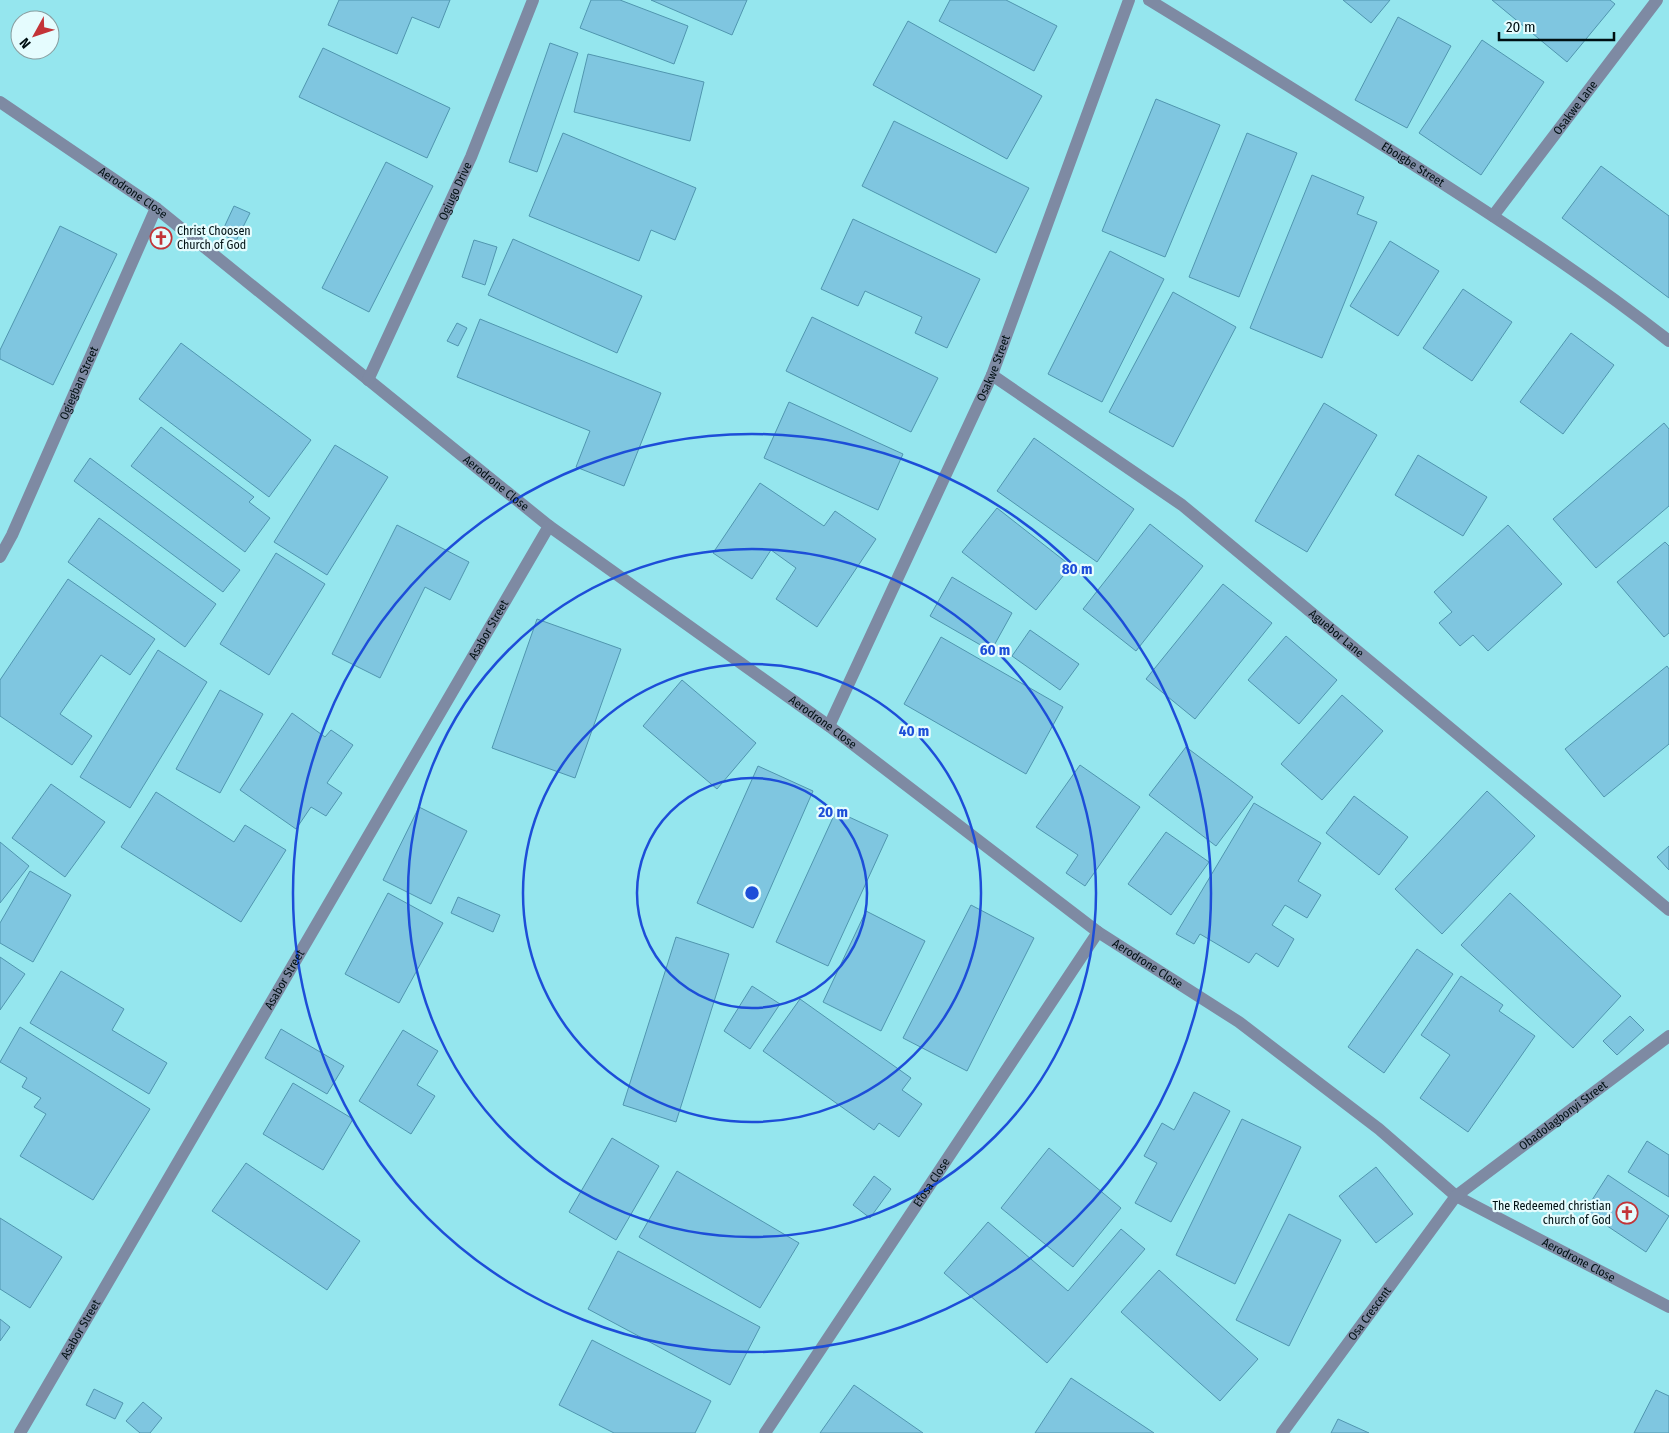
<svg xmlns="http://www.w3.org/2000/svg" width="1669" height="1433" font-family="'Fira Sans Condensed',sans-serif">
	<style>
		.building { fill: #7fc6e0; stroke: #5096af }
		.lines { fill: none; stroke-linecap: round; stroke-linejoin: round }
		.street { stroke: #7e8aa3; stroke-width: 12 }
		.ring { fill: none; stroke: #1d4ed8; stroke-width: 2.5 }
		.labels { text-anchor: middle; stroke-width: 4.5; stroke-linejoin: round; paint-order: stroke }
		.street-label { font-size: 12px; fill: #001013; stroke: #e5fcfe }
		.poi-label { font-size: 12px; fill: #001013; stroke: #e5fcfe; text-anchor: start }
		.centre { fill: #1d4ed8; stroke: #e5fcfe; stroke-width: 2.5 }
		.ring-label { font-size: 15px; text-anchor: middle; font-weight: bold; fill: #1d4ed8; stroke: #e5fcfe; stroke-width: 4.5; stroke-linejoin: round; paint-order: stroke }
	</style>
	<rect width="100%" height="100%" fill="#95e6ee"/>
	<!-- building -->
	<g class="building">
		<path d="M 339,0 L 450,0 L 439,28 L 412,17 L 397,54 L 328,25 Z"/>
		<path d="M 591,0 L 620,0 L 688,26 L 674,64 L 580,28 Z"/>
		<path d="M 651,0 L 747,0 L 732,35 Z"/>
		<path d="M 950,0 L 1006,0 L 1057,26 L 1034,71 L 939,21 Z"/>
		<path d="M 1343,0 L 1390,0 L 1371,23 Z"/>
		<path d="M 1492,0 L 1610,0 L 1615,4 L 1567,62 Z"/>
		<path d="M 1398,17 L 1451,46 L 1407,128 L 1355,100 Z"/>
		<path d="M 908,21 L 1042,96 L 1007,159 L 873,85 Z"/>
		<path d="M 1482,40 L 1544,82 L 1481,175 L 1419,133 Z"/>
		<path d="M 550,43 L 578,53 L 537,172 L 509,162 Z"/>
		<path d="M 323,48 L 450,108 L 427,158 L 299,97 Z"/>
		<path d="M 588,54 L 704,82 L 690,141 L 574,112 Z"/>
		<path d="M 1156,99 L 1220,125 L 1165,257 L 1102,231 Z"/>
		<path d="M 894,121 L 1029,188 L 996,253 L 862,186 Z"/>
		<path d="M 563,133 L 696,188 L 675,240 L 651,230 L 639,261 L 529,216 Z"/>
		<path d="M 1247,133 L 1297,153 L 1239,297 L 1189,277 Z"/>
		<path d="M 386,162 L 433,186 L 369,312 L 322,288 Z"/>
		<path d="M 1601,166 L 1669,216 L 1669,298 L 1562,218 Z"/>
		<path d="M 1312,175 L 1364,197 L 1357,214 L 1377,222 L 1322,358 L 1250,328 Z"/>
		<path d="M 234,206 L 250,213 L 236,241 L 221,234 Z"/>
		<path d="M 853,219 L 980,279 L 947,348 L 915,333 L 922,317 L 865,291 L 858,306 L 821,289 Z"/>
		<path d="M 60,226 L 117,254 L 53,385 L 0,359 L 0,350 Z"/>
		<path d="M 513,239 L 642,296 L 617,353 L 488,295 Z"/>
		<path d="M 474,240 L 497,247 L 485,285 L 462,277 Z"/>
		<path d="M 1390,241 L 1439,271 L 1398,336 L 1350,306 Z"/>
		<path d="M 1110,251 L 1164,279 L 1102,402 L 1048,374 Z"/>
		<path d="M 1463,289 L 1512,322 L 1472,381 L 1423,348 Z"/>
		<path d="M 1173,292 L 1236,327 L 1173,447 L 1109,412 Z"/>
		<path d="M 812,317 L 938,378 L 911,432 L 786,371 Z"/>
		<path d="M 480,319 L 661,393 L 624,486 L 576,467 L 590,431 L 457,377 Z"/>
		<path d="M 457,323 L 467,328 L 458,346 L 447,341 Z"/>
		<path d="M 1571,333 L 1614,365 L 1563,434 L 1520,402 Z"/>
		<path d="M 181,343 L 311,440 L 269,497 L 139,399 Z"/>
		<path d="M 789,402 L 903,454 L 878,510 L 764,458 Z"/>
		<path d="M 1324,403 L 1377,435 L 1307,552 L 1255,521 Z"/>
		<path d="M 1664,423 L 1669,429 L 1669,506 L 1596,568 L 1553,519 Z"/>
		<path d="M 161,427 L 254,497 L 249,502 L 270,518 L 245,552 L 131,466 Z"/>
		<path d="M 1034,438 L 1134,509 L 1097,562 L 997,491 Z"/>
		<path d="M 335,445 L 388,477 L 327,575 L 274,542 Z"/>
		<path d="M 1418,455 L 1487,497 L 1463,536 L 1395,495 Z"/>
		<path d="M 90,458 L 240,570 L 223,592 L 74,481 Z"/>
		<path d="M 760,483 L 824,526 L 835,511 L 876,539 L 817,627 L 776,599 L 796,568 L 771,550 L 752,579 L 713,553 Z"/>
		<path d="M 997,508 L 1071,566 L 1036,610 L 962,552 Z"/>
		<path d="M 99,518 L 216,604 L 185,647 L 68,562 Z"/>
		<path d="M 1150,524 L 1203,566 L 1136,651 L 1083,609 Z"/>
		<path d="M 397,525 L 469,562 L 450,600 L 425,587 L 380,678 L 332,654 Z"/>
		<path d="M 1508,525 L 1562,584 L 1488,651 L 1473,635 L 1460,646 L 1439,623 L 1452,612 L 1434,592 Z"/>
		<path d="M 1665,542 L 1669,546 L 1669,633 L 1664,637 L 1617,582 Z"/>
		<path d="M 276,553 L 325,584 L 269,675 L 220,644 Z"/>
		<path d="M 952,577 L 1012,613 L 991,651 L 930,616 Z"/>
		<path d="M 68,579 L 155,639 L 130,675 L 101,655 L 60,714 L 92,736 L 72,765 L 0,716 L 0,680 Z"/>
		<path d="M 1223,584 L 1272,623 L 1195,719 L 1146,679 Z"/>
		<path d="M 537,619 L 621,649 L 575,778 L 492,748 Z"/>
		<path d="M 1030,630 L 1079,664 L 1060,690 L 1012,656 Z"/>
		<path d="M 1286,636 L 1337,680 L 1299,724 L 1248,680 Z"/>
		<path d="M 941,637 L 1063,707 L 1026,774 L 904,704 Z"/>
		<path d="M 158,650 L 207,682 L 130,808 L 80,777 Z"/>
		<path d="M 1667,666 L 1669,669 L 1669,744 L 1604,797 L 1565,749 Z"/>
		<path d="M 682,680 L 756,743 L 717,789 L 643,726 Z"/>
		<path d="M 220,690 L 263,714 L 220,793 L 176,769 Z"/>
		<path d="M 1342,695 L 1383,731 L 1322,800 L 1281,764 Z"/>
		<path d="M 292,713 L 325,737 L 331,730 L 353,745 L 327,783 L 342,793 L 326,816 L 311,807 L 296,829 L 240,790 Z"/>
		<path d="M 1186,747 L 1253,797 L 1216,846 L 1149,795 Z"/>
		<path d="M 1080,765 L 1140,807 L 1085,886 L 1066,873 L 1078,855 L 1036,827 Z"/>
		<path d="M 758,766 L 813,791 L 753,928 L 697,903 Z"/>
		<path d="M 51,784 L 105,822 L 65,877 L 12,838 Z"/>
		<path d="M 1487,791 L 1535,836 L 1442,934 L 1395,889 Z"/>
		<path d="M 156,792 L 234,842 L 245,825 L 286,850 L 241,922 L 121,847 Z"/>
		<path d="M 1354,796 L 1408,837 L 1379,875 L 1326,833 Z"/>
		<path d="M 1254,803 L 1321,843 L 1298,881 L 1321,895 L 1307,918 L 1285,905 L 1272,925 L 1294,939 L 1278,967 L 1256,953 L 1249,963 L 1200,934 L 1194,944 L 1176,934 Z"/>
		<path d="M 419,807 L 467,831 L 431,904 L 383,880 Z"/>
		<path d="M 836,811 L 888,835 L 828,966 L 776,942 Z"/>
		<path d="M 1166,832 L 1209,862 L 1171,915 L 1128,884 Z"/>
		<path d="M 0,842 L 29,866 L 0,903 Z"/>
		<path d="M 1669,846 L 1669,870 L 1657,857 Z"/>
		<path d="M 30,871 L 71,895 L 33,962 L 0,943 L 0,923 Z"/>
		<path d="M 388,893 L 443,923 L 399,1003 L 345,974 Z"/>
		<path d="M 1510,893 L 1621,996 L 1573,1048 L 1461,945 Z"/>
		<path d="M 458,897 L 500,915 L 493,932 L 451,913 Z"/>
		<path d="M 971,905 L 1034,938 L 967,1071 L 903,1038 Z"/>
		<path d="M 866,911 L 925,941 L 881,1031 L 823,1002 Z"/>
		<path d="M 676,937 L 729,954 L 676,1122 L 623,1105 Z"/>
		<path d="M 1417,949 L 1453,974 L 1384,1073 L 1348,1047 Z"/>
		<path d="M 0,957 L 25,974 L 0,1010 Z"/>
		<path d="M 61,971 L 124,1009 L 112,1030 L 167,1063 L 149,1094 L 30,1023 Z"/>
		<path d="M 1461,976 L 1503,1005 L 1499,1011 L 1535,1036 L 1468,1132 L 1420,1098 L 1450,1055 L 1421,1035 Z"/>
		<path d="M 752,986 L 780,1004 L 750,1049 L 724,1031 Z"/>
		<path d="M 800,999 L 911,1078 L 902,1090 L 922,1104 L 899,1137 L 879,1123 L 874,1130 L 763,1051 Z"/>
		<path d="M 1630,1016 L 1644,1030 L 1617,1055 L 1603,1041 Z"/>
		<path d="M 20,1027 L 150,1109 L 93,1200 L 20,1156 L 46,1114 L 34,1107 L 41,1098 L 22,1087 L 27,1078 L 0,1062 Z"/>
		<path d="M 281,1029 L 344,1066 L 327,1094 L 265,1058 Z"/>
		<path d="M 403,1030 L 438,1051 L 417,1085 L 435,1096 L 411,1134 L 359,1101 Z"/>
		<path d="M 293,1083 L 353,1119 L 323,1170 L 263,1134 Z"/>
		<path d="M 1194,1092 L 1230,1111 L 1171,1222 L 1135,1203 L 1157,1163 L 1144,1156 L 1162,1123 L 1174,1130 Z"/>
		<path d="M 1242,1119 L 1301,1147 L 1235,1284 L 1176,1255 Z"/>
		<path d="M 612,1138 L 659,1166 L 616,1240 L 569,1212 Z"/>
		<path d="M 1647,1141 L 1669,1155 L 1669,1197 L 1628,1172 Z"/>
		<path d="M 1049,1148 L 1121,1208 L 1073,1267 L 1001,1208 Z"/>
		<path d="M 246,1163 L 360,1241 L 327,1290 L 212,1211 Z"/>
		<path d="M 1376,1167 L 1413,1214 L 1376,1243 L 1339,1196 Z"/>
		<path d="M 677,1171 L 799,1243 L 760,1308 L 639,1237 Z"/>
		<path d="M 1608,1175 L 1669,1216 L 1646,1252 L 1585,1211 Z"/>
		<path d="M 874,1176 L 891,1189 L 870,1218 L 853,1205 Z"/>
		<path d="M 1289,1214 L 1341,1240 L 1289,1346 L 1236,1320 Z"/>
		<path d="M 0,1218 L 62,1257 L 30,1308 L 0,1289 Z"/>
		<path d="M 988,1222 L 1068,1291 L 1121,1229 L 1145,1249 L 1047,1363 L 944,1273 Z"/>
		<path d="M 618,1251 L 760,1327 L 730,1385 L 588,1309 Z"/>
		<path d="M 1159,1270 L 1258,1359 L 1220,1401 L 1121,1312 Z"/>
		<path d="M 0,1319 L 10,1327 L 0,1341 Z"/>
		<path d="M 592,1340 L 711,1401 L 695,1433 L 614,1433 L 559,1405 Z"/>
		<path d="M 1071,1378 L 1154,1433 L 1035,1433 Z"/>
		<path d="M 854,1385 L 923,1433 L 820,1433 Z"/>
		<path d="M 94,1389 L 123,1403 L 115,1419 L 86,1405 Z"/>
		<path d="M 1656,1390 L 1669,1396 L 1669,1433 L 1634,1433 Z"/>
		<path d="M 143,1402 L 162,1418 L 150,1433 L 140,1433 L 126,1421 Z"/>
		<path d="M 1338,1419 L 1369,1433 L 1331,1433 Z"/>
	</g>
	<g class="lines">
		<!-- street -->
		<g class="street">
			<path id="s1" d="M 1149,0 C 1249,61 1347,122 1445,185 C 1521,234 1598,285 1669,341"/>
			<path id="s2" d="M 0,102 L 156,208 L 549,526 L 829,726 L 1098,932 L 1239,1022 L 1379,1129 L 1456,1196 L 1669,1307"/>
			<path id="s3" d="M 1493,216 L 1657,0"/>
			<path id="s4" d="M 992,375 L 1182,505 L 1669,910"/>
			<path id="s5" d="M 368,380 L 471,157 L 533,0"/>
			<path id="s6" d="M 0,557 L 12,535 L 156,208"/>
			<path id="s7" d="M 829,726 L 992,375 L 1129,0"/>
			<path id="s8" d="M 20,1433 L 549,526"/>
			<path id="s9" d="M 765,1433 L 1098,932"/>
			<path id="s10" d="M 1282,1433 L 1456,1196 L 1669,1036"/>
		</g>
	</g>
	<!-- distance rings -->
	<g class="ring">
		<circle cx="752" cy="893" r="115"/>
		<circle cx="752" cy="893" r="229"/>
		<circle cx="752" cy="893" r="344"/>
		<circle cx="752" cy="893" r="459"/>
	</g>
	<!-- icons -->
	<defs>
		<g id="church-ring" transform="scale(1.125)"><circle r="9.5" fill="#e5fcfe" stroke="#c33438" stroke-width="1.5"/><path d="M-1.2-6h2.4v3.5h3.3v2.4h-3.3V6h-2.4V-.1h-3.3v-2.4h3.3Z" fill="#c33438"/></g>
	</defs>
	<g fill-rule="evenodd">
		<use href="#church-ring" x="161" y="238"/>
		<use href="#church-ring" x="1627" y="1213"/>
	</g>
	<g class="labels">
		<!-- street labels -->
		<g class="street-label">
			<text dy="4" stroke="none"><textPath href="#s3" startOffset="136">Osakwe Lane</textPath></text>
			<text dy="4" stroke="none"><textPath href="#s1" startOffset="311">Eboigbe Street</textPath></text>
			<text dy="4" stroke="none"><textPath href="#s5" startOffset="208">Ogiugo Drive</textPath></text>
			<text dy="4" stroke="none"><textPath href="#s2" startOffset="161">Aerodrone Close</textPath></text>
			<text dy="4" stroke="none"><textPath href="#s7" startOffset="394">Osakwe Street</textPath></text>
			<text dy="4" stroke="none"><textPath href="#s6" startOffset="191">Ogiegban Street</textPath></text>
			<text dy="4" stroke="none"><textPath href="#s2" startOffset="626">Aerodrone Close</textPath></text>
			<text dy="4" stroke="none"><textPath href="#s8" startOffset="930">Asabor Street</textPath></text>
			<text dy="4" stroke="none"><textPath href="#s4" startOffset="431">Aguebor Lane</textPath></text>
			<text dy="4" stroke="none"><textPath href="#s2" startOffset="1031">Aerodrone Close</textPath></text>
			<text dy="4" stroke="none"><textPath href="#s2" startOffset="1436">Aerodrone Close</textPath></text>
			<text dy="4" stroke="none"><textPath href="#s8" startOffset="525">Asabor Street</textPath></text>
			<text dy="4" stroke="none"><textPath href="#s10" startOffset="428">Obadolagbonyi Street</textPath></text>
			<text dy="4" stroke="none"><textPath href="#s9" startOffset="301">Efosa Close</textPath></text>
			<text dy="4" stroke="none"><textPath href="#s2" startOffset="1961">Aerodrone Close</textPath></text>
			<text dy="4" stroke="none"><textPath href="#s10" startOffset="148">Osa Crescent</textPath></text>
			<text dy="4" stroke="none"><textPath href="#s8" startOffset="120">Asabor Street</textPath></text>
		</g>
		<!-- poi labels -->
		<g class="poi-label">
			<text x="177" y="235">Christ Choosen<tspan x="177" dy="14">Church of God</tspan></text>
			<text x="1611" y="1210" text-anchor="end">The Redeemed christian<tspan x="1611" dy="14">church of God</tspan></text>
		</g>
	</g>
	<circle cx="752" cy="893" r="8" class="centre"/>
	<g class="ring-label">
		<text x="1077" y="574">80 m</text>
		<text x="995" y="655">60 m</text>
		<text x="914" y="736">40 m</text>
		<text x="833" y="817">20 m</text>
	</g>
	<!-- north arrow -->
	<g transform="translate(35 35) rotate(230)"><circle r="24" fill="#e5fcfe" stroke="#899ea0"/>
	<path d="M0-4L9 19L0 12L-9 19Z" fill="#c33438"/>
	<text y="-8" font-size="14" font-weight="bold" text-anchor="middle" fill="#001013">N</text>
	</g>
	<!-- scale -->
	<path d="M1499 32v8h115v-8" fill="none" stroke="#001013" stroke-width="2.5"/>
	<text x="1506" y="32" font-size="15" fill="#001013" stroke="#e5fcfe" stroke-width="4" paint-order="stroke">20 m</text>
</svg>
